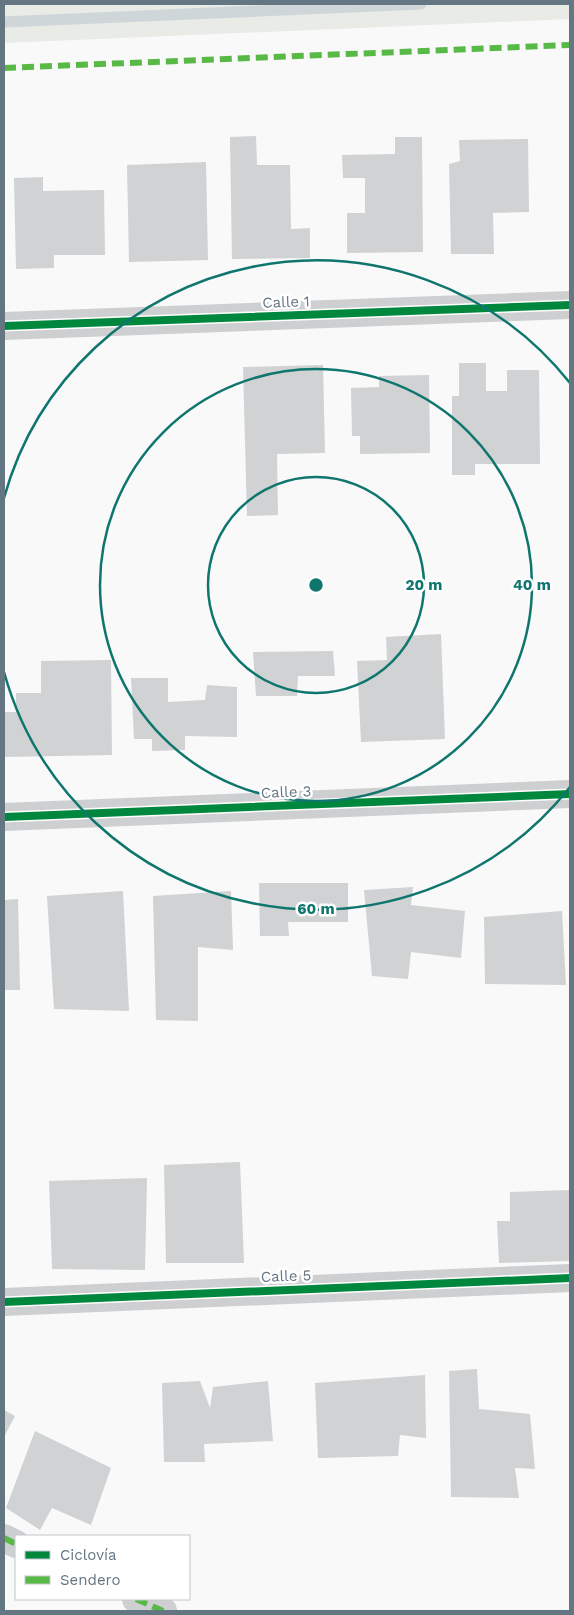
<svg xmlns="http://www.w3.org/2000/svg" width="574" height="1615" font-family="'Work Sans',sans-serif">
	<style>
		.green { fill: #e8ebe6 }
		.lines { fill: none; stroke-linecap: round; stroke-linejoin: round }
		.stream { stroke: #ced6d9; stroke-width: 11 }
		.building { fill: #d0d2d3 }
		.street { stroke: #cecfd0; stroke-width: 28 }
		.quiet { stroke: #58b947; stroke-width: 6; stroke-dasharray: 12 6; stroke-linecap: butt }
		.cycleway-casing { stroke: #fff; stroke-width: 11 }
		.cycleway { stroke: #00873e; stroke-width: 8 }
		.ring { fill: none; stroke: #0f766e; stroke-width: 2.5 }
		.labels { text-anchor: middle; stroke-width: 5; stroke-linejoin: round; paint-order: stroke }
		.street-label { font-size: 15px; fill: #657683; stroke: #fff }
		.centre { fill: #0f766e; stroke: #fff; stroke-width: 2.5 }
		.ring-label { font-size: 15px; text-anchor: middle; font-weight: bold; fill: #0f766e; stroke: #fff; stroke-width: 5; stroke-linejoin: round; paint-order: stroke }
	</style>
	<rect width="100%" height="100%" fill="#f9f9f9"/>
	<!-- green -->
	<path class="green" d="M 4,4 L 570,4 L 570,19 L 4,43 Z"/>
	<g class="lines">
		<!-- stream -->
		<path class="stream" d="M 4,22 L 421,4"/>
	</g>
	<!-- building -->
	<g class="building">
		<path d="M 256,136 L 257,165 L 290,165 L 291,229 L 310,228 L 310,258 L 232,259 L 230,137 Z"/>
		<path d="M 395,137 L 422,137 L 423,252 L 347,253 L 347,213 L 365,213 L 365,178 L 343,178 L 342,155 L 395,154 Z"/>
		<path d="M 528,139 L 529,212 L 493,213 L 494,254 L 451,254 L 449,164 L 460,161 L 459,140 Z"/>
		<path d="M 206,162 L 208,260 L 129,262 L 127,165 Z"/>
		<path d="M 43,177 L 43,191 L 104,190 L 105,255 L 54,255 L 54,268 L 16,269 L 14,178 Z"/>
		<path d="M 459,363 L 486,363 L 486,391 L 507,391 L 507,370 L 539,370 L 540,464 L 475,464 L 475,475 L 452,475 L 452,396 L 459,396 Z"/>
		<path d="M 323,365 L 325,453 L 277,454 L 278,515 L 247,516 L 243,367 Z"/>
		<path d="M 429,375 L 430,453 L 360,454 L 360,436 L 352,436 L 351,388 L 379,387 L 379,376 Z"/>
		<path d="M 441,634 L 445,739 L 361,742 L 357,661 L 387,660 L 386,637 Z"/>
		<path d="M 333,651 L 335,676 L 298,676 L 297,696 L 256,696 L 253,652 Z"/>
		<path d="M 111,660 L 112,755 L 5,757 L 4,712 L 16,712 L 16,693 L 41,693 L 41,661 Z"/>
		<path d="M 131,678 L 168,678 L 168,702 L 205,700 L 207,685 L 237,687 L 237,737 L 185,736 L 185,750 L 152,751 L 152,739 L 134,739 Z"/>
		<path d="M 259,883 L 348,883 L 348,922 L 288,922 L 289,936 L 260,936 Z"/>
		<path d="M 413,887 L 411,905 L 465,911 L 461,958 L 411,952 L 408,979 L 372,976 L 364,890 Z"/>
		<path d="M 123,891 L 129,1011 L 54,1009 L 47,896 Z"/>
		<path d="M 231,891 L 233,950 L 198,947 L 198,1021 L 156,1020 L 153,896 Z"/>
		<path d="M 18,899 L 20,990 L 4,990 L 4,900 Z"/>
		<path d="M 562,911 L 566,985 L 485,984 L 484,917 Z"/>
		<path d="M 240,1162 L 244,1263 L 166,1263 L 164,1165 Z"/>
		<path d="M 147,1178 L 145,1270 L 52,1269 L 49,1181 Z"/>
		<path d="M 570,1190 L 570,1261 L 499,1263 L 497,1221 L 510,1221 L 510,1192 Z"/>
		<path d="M 477,1369 L 479,1409 L 530,1414 L 535,1469 L 515,1468 L 519,1498 L 451,1497 L 449,1371 Z"/>
		<path d="M 425,1375 L 426,1438 L 400,1435 L 398,1456 L 318,1458 L 315,1383 Z"/>
		<path d="M 200,1381 L 210,1408 L 213,1387 L 268,1381 L 273,1441 L 204,1444 L 205,1462 L 164,1462 L 162,1383 Z"/>
		<path d="M 4,1410 L 15,1416 L 4,1437 Z"/>
		<path d="M 35,1431 L 111,1468 L 91,1525 L 52,1508 L 40,1530 L 6,1508 Z"/>
	</g>
	<g class="lines">
		<!-- street -->
		<g class="street">
			<path d="M 4,326 L 570,305"/>
			<path d="M 4,817 L 570,794"/>
			<path d="M 4,1302 L 570,1278"/>
			<path d="M 4,1538 L 16,1544"/>
			<path d="M 136,1599 L 163,1611"/>
		</g>
		<!-- quiet -->
		<g class="quiet">
			<path d="M 4,68 L 570,45"/>
			<path d="M 4,1538 L 16,1544"/>
			<path d="M 136,1599 L 163,1611"/>
		</g>
		<!-- cycleway casing -->
		<g class="cycleway-casing">
			<g id="cycleway">
				<path d="M 4,326 L 570,305"/>
				<path d="M 4,817 L 570,794"/>
				<path d="M 4,1302 L 570,1278"/>
			</g>
		</g>
		<!-- cycleway -->
		<use href="#cycleway" class="cycleway"/>
	</g>
	<!-- distance rings -->
	<g class="ring">
		<circle cx="316" cy="585" r="108"/>
		<circle cx="316" cy="585" r="216"/>
		<path d="M570 787A324 324 0 0 1 4 672M4 498A324 324 0 0 1 570 383"/>
	</g>
	<g class="labels">
		<!-- street labels -->
		<g class="street-label">
			<text transform="translate(286 302) rotate(-2)" y="5">Calle 1</text>
			<text transform="translate(286 792) rotate(-2)" y="5">Calle 3</text>
			<text transform="translate(286 1276) rotate(-2)" y="5">Calle 5</text>
		</g>
	</g>
	<circle cx="316" cy="585" r="8" class="centre"/>
	<g class="ring-label">
		<text x="424" y="590">20 m</text>
		<text x="532" y="590">40 m</text>
		<text x="316" y="914">60 m</text>
	</g>
	<!-- border -->
	<rect width="574" height="1615" fill="none" stroke="#657683" stroke-width="10"/>
	<!-- legend -->
	<rect x="15" y="1535" width="175" height="65" fill="#ffffff" stroke="#c1c8cd"/>
	<rect x="25" y="1551" width="25" height="8" fill="#00873e" stroke="#c1c8cd"/>
	<text x="60" y="1560" font-size="15" fill="#657683">Ciclovía</text>
	<rect x="25" y="1576" width="25" height="8" fill="#58b947" stroke="#c1c8cd"/>
	<text x="60" y="1585" font-size="15" fill="#657683">Sendero</text>
</svg>
